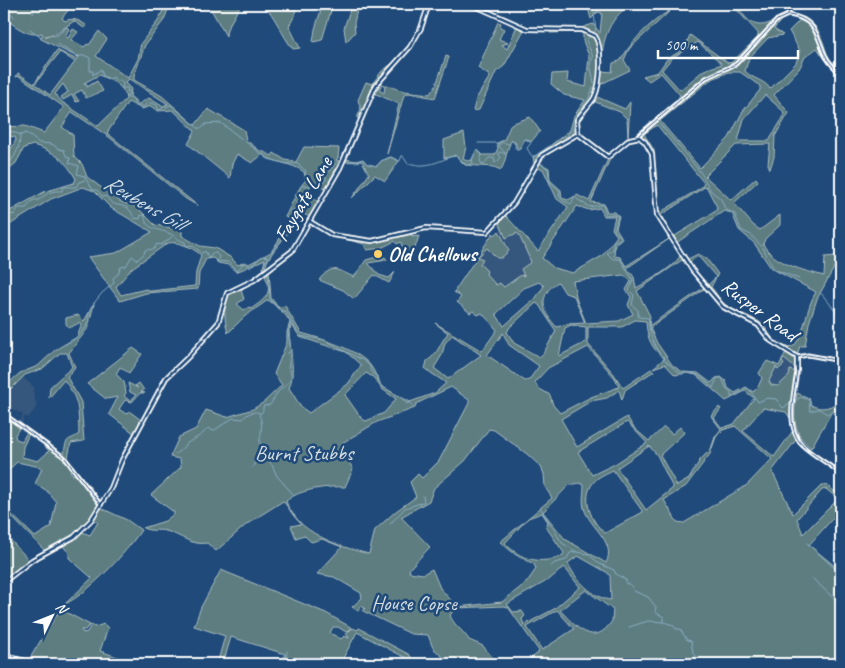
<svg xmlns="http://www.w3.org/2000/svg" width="845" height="668" font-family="Caveat,sans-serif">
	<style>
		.built { fill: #34567d }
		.green { fill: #5d7d81; stroke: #aebec0; fill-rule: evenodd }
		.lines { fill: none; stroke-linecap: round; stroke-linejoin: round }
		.stream { stroke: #8badc1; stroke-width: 1 }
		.street-casing { stroke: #fff; stroke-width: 5 }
		.secondary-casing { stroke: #fff; stroke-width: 6 }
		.street { stroke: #1f4a7a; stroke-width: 1 }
		.secondary { stroke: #1f4a7a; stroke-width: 2.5 }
		.rail-casing { stroke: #fff; stroke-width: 3 }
		.rail { stroke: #1f4a7a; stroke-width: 1; stroke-dasharray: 4; stroke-linecap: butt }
		.poi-dot { fill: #ffd166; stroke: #1f4a7a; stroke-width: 2 }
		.labels { text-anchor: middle; stroke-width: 5; stroke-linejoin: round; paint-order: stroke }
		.street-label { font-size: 21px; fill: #fff; stroke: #1f4a7a }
		.poi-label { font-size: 21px; font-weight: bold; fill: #fff; stroke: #1f4a7a; text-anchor: start }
		.park-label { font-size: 21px; fill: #d6dee0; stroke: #1f4a7a }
		.water-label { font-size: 22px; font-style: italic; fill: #cfdde5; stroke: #1f4a7a }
	</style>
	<rect width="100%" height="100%" fill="#1f4a7a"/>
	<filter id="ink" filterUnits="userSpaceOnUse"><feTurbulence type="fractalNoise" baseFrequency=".02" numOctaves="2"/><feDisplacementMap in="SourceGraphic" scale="10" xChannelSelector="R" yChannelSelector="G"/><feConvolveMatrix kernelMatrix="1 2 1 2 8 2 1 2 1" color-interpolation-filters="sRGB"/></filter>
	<g filter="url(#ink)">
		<!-- built -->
		<g class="built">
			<path d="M 502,228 L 518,231 L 540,271 L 525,283 L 521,275 L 508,283 L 511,287 L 491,289 L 475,261 Z"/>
			<path d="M 784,359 L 789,365 L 793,366 L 793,370 L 791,370 L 789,376 L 781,385 L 771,385 L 769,381 L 772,373 L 776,367 L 780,371 L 785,366 L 782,361 Z"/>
			<path d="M 23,377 L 35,388 L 33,391 L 37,407 L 28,418 L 25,416 L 21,425 L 19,424 L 23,414 L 4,406 L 4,398 Z"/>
		</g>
		<!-- green -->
		<g class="green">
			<path d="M 9,4 L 65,4 L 69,9 L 62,18 L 65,21 C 73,17 81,21 87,26 L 84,28 L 74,21 L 57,33 L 45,36 L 57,35 L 67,27 L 69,29 L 65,36 L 68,38 L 73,29 L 78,32 L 71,40 L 84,47 L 87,44 L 89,45 L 99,31 L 107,39 L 96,56 L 128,78 L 138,59 L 141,43 L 158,21 L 166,4 L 170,4 L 164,20 L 145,45 L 134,76 L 134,80 L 162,96 L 195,125 L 208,109 L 244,130 L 246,140 L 260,151 L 260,154 L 262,151 L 272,156 L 274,153 L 285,160 L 296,162 L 304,147 L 339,148 L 338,158 L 336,160 L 340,161 L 325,189 L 312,184 L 307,191 L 309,197 L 318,201 L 310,217 L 295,210 L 293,211 C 293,215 294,220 293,223 C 289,237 262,258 266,271 L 263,268 L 265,259 C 254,264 246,268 236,272 L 229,265 L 218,263 L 213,258 L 206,259 L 199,273 L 198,289 L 146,293 L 120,301 L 88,257 L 116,253 L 152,232 L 111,208 L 94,191 L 83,187 L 51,199 L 11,224 L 4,235 L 4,216 L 8,212 L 44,192 L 74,183 L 76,179 C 66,160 53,151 33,145 L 24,148 L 16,163 L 4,173 L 4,161 L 16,140 L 15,137 L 4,135 L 4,127 L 25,126 L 44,133 L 64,107 L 19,76 L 16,77 L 18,73 L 34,84 L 57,50 L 77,60 L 79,55 L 77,57 L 41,39 L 40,37 L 43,35 L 42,33 C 29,38 13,25 4,17 L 4,9 ZM 60,52 L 75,62 L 50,95 L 35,84 ZM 99,75 C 110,80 125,85 126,99 L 98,126 L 62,102 L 55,94 L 63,84 L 68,92 L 61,97 L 63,100 L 72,95 L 76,102 L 79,101 L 74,94 L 82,90 L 86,98 L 103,91 L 97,81 L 87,87 L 87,84 L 84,83 ZM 129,79 L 168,104 L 162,106 L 149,98 L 139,104 L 130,96 L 131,89 L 125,83 ZM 128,102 L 142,109 L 151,106 L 157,111 L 173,110 L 195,131 L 188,144 L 230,178 L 232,164 L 237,154 L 252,163 L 263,154 C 274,164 291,162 304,172 L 306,180 C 298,187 291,206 285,217 L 288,218 L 289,224 L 271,252 L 249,264 L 245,262 L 238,265 L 230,257 L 215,248 L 200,246 L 182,236 L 182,231 L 180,229 L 155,225 L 137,207 L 121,202 L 87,177 L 82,164 L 74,156 L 73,135 L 62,127 L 72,112 L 109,137 L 186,199 L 198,206 L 107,133 ZM 168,243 C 179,241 193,248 201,255 L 196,272 L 195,286 L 151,291 L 146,289 L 121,295 L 116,287 L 132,268 Z"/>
			<path d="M 208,4 L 241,4 L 227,29 L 226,36 Z"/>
			<path d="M 263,4 L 296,4 L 295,15 L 289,26 L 300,48 L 293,49 C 281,34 276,17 263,4 Z"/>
			<path d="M 323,4 L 333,4 L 322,40 L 313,42 L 315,29 Z"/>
			<path d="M 587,4 L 632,4 C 607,18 600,46 602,71 L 612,72 L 613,63 L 620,61 C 632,41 648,24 669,11 L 666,4 L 669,4 L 671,10 L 629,49 L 624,60 L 630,70 L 601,84 L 597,97 L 625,109 L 630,102 L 628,139 L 608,155 L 628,137 L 627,119 L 620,112 L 593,101 L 579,121 L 581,133 L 576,132 L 545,151 L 534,163 L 533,156 L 537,156 L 570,130 L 574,116 L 585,100 L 564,95 L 551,84 L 552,74 L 568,73 L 567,82 L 586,87 L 589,56 L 583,41 L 583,34 L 579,32 L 550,33 L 551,31 L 578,29 L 593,24 L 600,33 L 602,13 L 598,12 L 591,19 Z"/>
			<path d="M 737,5 C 755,37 767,23 789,15 L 782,19 L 774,29 L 783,35 L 768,38 L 749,58 L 745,71 C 752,79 765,80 770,89 L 796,63 L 800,51 L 789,31 L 801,19 L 811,28 L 814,25 C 824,37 824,51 832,63 L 841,60 L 835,66 L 841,74 L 829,65 L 817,48 L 805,57 L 799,69 L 774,95 L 789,113 L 775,136 L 774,157 L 770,169 L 768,164 L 770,144 L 736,145 L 705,176 L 731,200 L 756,178 L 758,181 L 734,203 L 753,225 L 760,230 L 780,215 L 780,225 L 765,239 L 763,244 C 774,264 803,270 824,276 L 825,257 L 835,256 L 841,250 L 841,255 L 817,299 L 809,323 L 805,346 L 800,346 L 797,355 L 771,340 L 757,322 L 725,307 L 707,286 L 716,277 L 698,256 L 689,263 L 682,260 L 637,291 L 650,316 L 649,326 L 703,288 L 704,289 L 650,328 L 657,343 L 673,366 L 683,372 L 698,373 L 711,383 L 716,378 L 721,377 L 726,381 L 728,388 L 735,393 L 746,387 L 753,392 L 758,387 L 762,378 L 759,373 L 767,361 L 779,366 L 786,352 L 797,361 L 796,369 L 784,359 L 782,361 L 784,365 L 778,370 L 776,367 L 769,381 L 771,385 L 778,386 L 789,376 L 790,370 L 796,372 L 790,418 L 786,412 L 763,408 L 743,431 L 774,457 L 792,432 L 796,440 L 772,471 L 793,514 L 822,485 L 826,485 L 841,496 L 841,509 L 809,545 L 841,571 L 841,664 L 523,664 L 537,654 L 539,651 L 508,607 L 504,606 L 457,608 L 450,615 C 453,625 464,631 469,640 L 483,646 L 498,664 L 443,664 L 446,660 L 433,648 L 428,635 L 411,634 L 363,611 L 365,608 L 361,606 L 358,611 L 352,607 L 362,598 L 361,593 L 334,577 L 317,574 L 342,547 L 322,539 L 311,542 L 304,535 L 296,538 L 291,526 L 301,524 L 283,501 L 247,524 L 216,551 L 207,543 C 191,546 181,535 166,531 C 157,529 151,532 143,528 L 165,521 L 175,513 L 151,495 L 181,467 L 180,459 L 170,457 L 179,437 L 196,429 L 206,410 L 227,417 L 253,409 L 264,402 L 282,385 L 274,374 L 287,342 L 287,332 L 290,322 C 286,314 275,305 268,300 L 244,317 L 228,333 C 225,323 222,303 229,294 C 233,289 243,287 248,285 L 241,290 L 244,299 L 237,304 L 244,310 L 249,307 L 251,309 C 266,298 274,294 264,274 L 269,271 L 271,298 L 278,307 L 285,306 L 301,333 C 320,338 357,349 370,365 C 375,371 377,379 381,386 L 410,402 L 435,393 L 446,383 L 425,369 L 427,361 C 439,353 439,344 448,333 L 435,323 L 482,351 L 497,330 L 482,313 L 478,315 L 473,311 L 470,313 L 457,302 L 461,297 L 454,292 L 493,233 L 495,235 L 499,231 L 509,251 L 501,258 L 497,258 L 487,248 L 478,257 L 483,259 L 480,264 L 487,271 L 486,274 L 496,285 L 500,283 L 504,287 L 521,275 L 524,276 L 521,269 L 531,262 L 519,235 L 517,233 L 506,238 L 499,223 L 506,216 L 538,251 L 568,207 L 557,199 L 543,169 L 535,168 L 538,162 L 549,168 L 550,180 L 561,190 L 562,198 L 568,200 L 577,195 L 589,201 L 608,159 L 610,159 L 591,202 L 604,204 L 607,212 L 615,212 L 619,216 L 616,228 L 622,238 L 615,244 L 614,256 L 620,257 L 626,266 L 669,239 L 627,268 L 634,277 L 636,288 C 647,282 679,265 681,253 L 659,213 L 702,187 L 704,183 L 657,125 L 644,134 L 654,150 L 654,165 L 651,149 L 641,134 L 673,107 L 680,95 L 661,73 L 649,81 L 643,76 L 658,72 L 667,59 L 684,49 L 690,35 L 728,63 L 732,62 L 758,37 L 758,33 L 735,8 ZM 698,42 L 722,64 L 704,70 L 680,90 L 662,70 L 672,58 ZM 729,72 L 740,72 L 760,86 L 760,90 L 743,111 L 729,138 L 700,168 L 660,121 L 710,80 ZM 765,95 L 783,111 L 784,116 L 769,141 L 738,141 L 744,119 ZM 706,186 L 717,207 L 716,211 L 673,237 L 661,215 ZM 577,206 L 589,210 L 600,208 L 604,216 L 615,216 L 612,229 L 617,236 L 602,256 L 573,273 L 554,268 L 542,258 ZM 724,211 L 732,213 L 739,230 L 754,243 L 771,268 L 816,292 C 806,307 805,334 794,346 C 771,350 772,330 758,321 C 748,315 735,312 726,305 C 720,301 716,292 711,287 L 718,274 L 706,258 L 698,254 L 688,259 L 676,243 ZM 623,275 L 631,281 L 626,290 L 631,297 L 628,305 L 633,314 L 619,321 L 586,323 L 577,301 L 573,281 ZM 539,282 L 544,286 L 535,299 L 504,326 L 496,314 L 524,288 ZM 558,282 L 565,293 L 574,296 L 585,323 L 567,324 L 557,327 C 541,312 538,294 558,282 ZM 536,303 L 539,305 L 556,331 L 543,354 L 539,357 L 514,343 L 507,332 L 510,327 ZM 635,320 L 646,321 C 647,338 651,349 665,358 L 653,368 L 665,364 L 675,375 L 687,373 L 696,375 L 726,401 L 745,391 L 754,398 L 734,424 L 722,428 L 714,418 L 721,409 L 719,407 L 711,416 L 721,429 L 715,437 L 711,449 L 700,460 L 689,479 L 677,486 L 660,455 L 685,432 L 680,427 L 672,434 L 664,427 L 649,441 L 634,428 L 627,417 L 577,447 L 561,419 L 591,401 L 607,398 L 619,390 L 622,400 L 625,390 L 654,371 L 651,369 L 623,388 L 614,374 L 588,344 L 588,327 L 622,327 ZM 292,325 L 300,337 L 346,352 L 361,365 L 348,384 L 309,413 L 301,407 L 289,388 C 298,368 285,338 292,325 ZM 571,325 L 586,327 L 586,342 L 559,356 L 565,328 ZM 503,333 L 509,345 L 539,366 L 529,380 L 525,381 L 487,355 ZM 452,335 L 481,355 L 448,379 L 434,368 L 442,355 L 445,343 ZM 588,347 L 615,378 L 619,387 L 591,397 L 560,413 L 553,405 L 550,395 L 538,388 L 535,382 L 548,368 ZM 366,373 L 373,377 L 382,389 L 396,399 L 384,413 L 366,421 L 362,419 L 345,395 ZM 451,387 L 469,400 L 469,403 L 439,461 L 422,478 L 418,474 L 410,482 L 416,497 L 396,511 L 375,530 L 369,554 C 340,547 295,532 286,501 C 299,489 328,486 345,487 L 353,469 L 340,446 L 342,443 L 377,422 L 415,408 L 416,404 ZM 627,422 L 647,443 L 615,464 L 592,475 L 578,452 ZM 735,426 L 772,459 L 747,485 L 684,523 L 677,522 L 664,500 L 686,486 L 710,454 L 716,437 L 723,430 ZM 489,429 L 494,430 L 527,454 L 541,467 L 544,474 L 545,487 L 552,498 L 500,542 L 516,555 L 534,564 L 536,569 L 527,582 L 502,602 L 457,607 L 440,588 L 432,569 L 423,574 L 409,572 L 410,568 L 430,547 L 401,517 L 429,501 L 434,488 L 465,461 ZM 649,446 L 657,455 L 673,488 L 646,510 L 617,468 ZM 613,470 L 643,512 L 605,533 C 591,522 581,498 593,483 C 597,477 607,473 613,470 ZM 580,483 L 584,485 C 584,493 582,500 584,508 C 589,527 617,542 606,563 L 565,539 L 543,512 L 569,485 ZM 826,489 L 838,499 L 803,534 L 797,519 L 822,490 ZM 542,513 L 548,522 L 546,527 L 564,553 L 562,556 C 541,565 520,560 505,543 L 528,518 ZM 578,556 L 608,573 L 610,576 L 611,600 C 594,599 574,578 568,563 ZM 564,567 L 580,587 L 554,609 L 524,625 L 522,619 L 525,616 L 522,611 L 513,612 L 507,604 L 550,579 ZM 586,590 L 613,610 L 612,621 C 594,649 575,626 560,610 ZM 557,610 L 574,629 L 542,650 L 527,627 Z"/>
			<path d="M 350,10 L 357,10 L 354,23 L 355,32 L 346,42 L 344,28 Z"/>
			<path d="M 498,22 L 501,23 L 500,27 L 504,29 L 499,39 L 508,43 L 502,45 L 507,49 L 517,26 L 524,30 L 504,66 L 496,72 L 479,110 L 473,111 L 476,99 L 490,76 L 478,68 Z"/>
			<path d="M 446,56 L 449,57 L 435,98 L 409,93 L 404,95 L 387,154 L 399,104 L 374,93 L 378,84 L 381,86 L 379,90 L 384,93 L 385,86 L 382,84 L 404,91 L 430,94 L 436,85 Z"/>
			<path d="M 394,62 L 376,83 L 359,119 L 357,118 L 361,109 L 358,100 L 366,82 L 372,84 L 382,71 Z"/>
			<path d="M 530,117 L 540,131 L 531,142 L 525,139 L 519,150 L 512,140 C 506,149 507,159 501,170 L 494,167 L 465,165 L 456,156 L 444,158 L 444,140 L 464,133 L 466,147 L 463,159 L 467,161 L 472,160 L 477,149 L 482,155 L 495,155 L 498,148 L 497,143 L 504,140 L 511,124 Z"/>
			<path d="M 391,157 L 399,161 L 385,181 L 375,175 L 352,198 L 369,174 L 362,161 L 344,162 L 345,159 L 356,161 L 363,159 L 367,164 L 377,166 L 381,161 Z"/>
			<path d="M 411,233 L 412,237 L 419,236 L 412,257 L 403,251 L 401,242 L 397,244 L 395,241 L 381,248 L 367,250 L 364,244 L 341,238 L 378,242 Z"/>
			<path d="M 377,257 L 381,259 L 385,257 L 387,260 L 368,263 L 379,275 L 389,278 L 395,272 L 389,283 L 374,275 L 354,299 L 343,290 L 319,280 C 333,263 337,270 354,277 L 366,260 Z"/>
			<path d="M 94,304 L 88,328 L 69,353 L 75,367 L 67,377 L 81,402 L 84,441 L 71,443 L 68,458 L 64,454 C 66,436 68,442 79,434 C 78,410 80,401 64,380 L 49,398 L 50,387 L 72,367 L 67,353 L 60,353 L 42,369 L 25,375 L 11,389 L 4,386 L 4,383 L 9,383 L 20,373 L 38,366 L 55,350 L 77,337 L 82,324 L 79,323 L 69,328 L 66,324 L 66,318 L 78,315 L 84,321 Z"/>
			<path d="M 133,348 L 142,354 L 129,373 L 120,367 L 116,374 L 124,382 L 126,393 L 124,396 L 130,401 L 136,395 L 130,392 L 128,383 L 138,388 L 135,386 L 139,383 L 144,390 L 141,392 L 145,393 L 140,393 L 132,402 L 125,400 L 119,409 L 126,414 L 129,411 L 141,420 L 135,434 L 109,414 L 118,397 L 106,399 L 87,384 Z"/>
			<path d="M 797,393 L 809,398 L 811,405 C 822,411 832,407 841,400 L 841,406 L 831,413 L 811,448 C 792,434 793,414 797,393 Z"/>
			<path d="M 4,416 L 20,427 L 15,435 L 16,439 L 22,441 L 27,432 L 29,434 L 23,447 L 22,457 L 38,461 L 49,451 L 41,442 L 64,458 L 72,468 L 70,471 L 73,475 L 76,473 L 97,504 L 98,507 C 86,529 67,540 45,551 L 4,509 L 4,507 L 35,537 L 51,527 L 56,502 L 46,490 L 35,484 L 42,468 L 40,467 L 17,462 L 4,474 Z"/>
			<path d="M 101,508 L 127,520 L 141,530 C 127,552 89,593 65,604 L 92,578 L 69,558 L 69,553 L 62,545 L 82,532 L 90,535 L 98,522 L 92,520 Z"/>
			<path d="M 4,533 L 29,560 L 4,580 Z"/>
			<path d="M 221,570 L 326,613 L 352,628 L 346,632 L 338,627 L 333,627 L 330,633 L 341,639 L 344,636 L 349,638 L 346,633 L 353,628 L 357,630 L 359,628 L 410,655 L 411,658 L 424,664 L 404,657 L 357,632 L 340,664 L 317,664 L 301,659 L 297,664 L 281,664 L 285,654 L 231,637 L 223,664 L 217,664 L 225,636 L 194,626 L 201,607 Z"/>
			<path d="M 60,609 L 90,625 L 85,630 L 81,630 L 83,633 L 87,632 L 91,625 L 95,627 L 104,624 L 108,628 L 100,651 L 138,664 L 49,664 L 30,658 Z"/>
		</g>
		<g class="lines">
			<!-- stream -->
			<g class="stream">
				<path d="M 588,4 L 594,14 L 596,30 L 586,40 L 593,57 L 590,64 L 594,83"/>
				<path d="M 604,5 L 608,4"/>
				<path d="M 804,10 L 810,4"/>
				<path d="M 4,13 L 11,13 L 14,17"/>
				<path d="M 33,14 L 35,4"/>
				<path d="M 595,14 L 602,5"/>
				<path d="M 30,29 L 42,37"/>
				<path d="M 57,44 L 79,57 L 84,55 L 90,58 L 90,71 L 93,71 L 93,75 L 101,69 L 103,76 L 110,79 L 113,77 L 116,81 L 121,80 L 123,84 L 122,88 L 128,88 L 127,92 L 129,91 L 129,94 L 126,97 L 133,100 L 135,105 L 144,107 L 147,102 L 157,105 L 158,110 L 171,105 L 198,128 L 202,128 L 206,124 L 221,123 L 268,159 L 284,163 L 298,164 L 306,171 L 305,175 L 311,183"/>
				<path d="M 658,122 L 701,173 L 711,191 L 721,199 L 725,209 L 735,214 L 741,230 L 751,235 L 763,248 L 774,269 L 799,279"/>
				<path d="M 4,130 L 9,134 L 10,131 L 21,135 L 26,133 L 39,143 L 52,144 L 59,149 L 64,150 L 66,156 L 70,158 L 69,163 L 79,166 L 77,174 L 84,176 L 93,190 L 97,190 L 103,197 L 106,196 C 116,213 126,197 134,218 L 140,219 L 141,215 L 145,216 C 144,229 159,229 168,233 C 175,235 175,239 185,242 L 186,246 L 192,245 L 202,253 L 205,251 L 209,258 L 212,253 L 216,253 L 219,257 L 217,261 L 229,262 L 237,271 L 244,263 L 250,267 L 262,256 L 268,257"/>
				<path d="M 478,143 L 497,143"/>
				<path d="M 498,144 L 499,144"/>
				<path d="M 533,157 L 563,137 L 568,136 L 568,133 L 572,131 L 576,116 L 589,98 L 593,87"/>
				<path d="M 345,161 L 356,162 L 363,159 L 367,164 L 377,166 L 381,161 L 390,157 L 400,161 L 402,155 L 408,164 C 414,163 417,166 424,165 C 436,164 444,159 455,155 L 467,165 L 473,163 L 472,159 L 477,149 L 482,154 L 480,161 L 483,165 L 489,158 L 494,158 L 495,163 L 498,161 L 501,157 L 498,154 L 499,152 L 506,154 L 499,146 L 501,142 L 509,144 L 513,140 L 516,143 L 515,148 L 519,150 L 524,139 L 528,139 L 531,143 L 527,148 C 532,159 539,162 548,169 L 550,182 L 560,191 L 559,196 L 563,201 L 572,204 L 574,197 L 589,207 L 603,205 L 606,215 L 613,214 L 618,216 L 614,230 L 622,238 L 613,242 L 613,250 L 607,253 L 613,259 L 620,259 L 633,280 L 629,291 L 634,295 L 632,305 L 638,310 L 638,317 L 649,318 C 647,340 663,363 682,374 C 695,369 704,379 713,388 L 717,378 L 722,378 L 726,388 L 731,392 L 731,397 L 748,388 L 758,402 L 767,398 L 776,399 L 783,408 L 801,397 L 809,400 L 810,411 L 819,409 L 827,414 L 841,405"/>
				<path d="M 341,162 L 336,163 L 326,175 L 326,180 L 322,184 L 301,186 L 295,201 L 299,206 L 291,211 L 292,222 L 290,228 L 264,264 L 269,280 L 270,299 L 278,309 L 286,312 L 300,336 L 324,340 L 364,361 L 369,365 L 372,373 L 378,377 L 381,386 L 403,399 L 407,404 L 410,402 L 413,407"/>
				<path d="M 4,168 C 13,161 21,148 20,135"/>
				<path d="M 4,218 L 11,214 L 14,215 L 18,208 L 26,208 L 33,200 L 39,200 C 46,194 52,190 62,191 L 63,187 L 76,187 L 79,182 L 85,180"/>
				<path d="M 820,292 L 835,310 L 841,328"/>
				<path d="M 64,345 L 78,337 L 86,327 L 91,307 L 102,293 L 114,283 L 113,278 L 118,274 L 121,267 L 126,266 L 132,256 L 137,260 L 144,254 L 145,250 L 154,249 L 157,244 L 161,245 L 172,237"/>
				<path d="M 175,454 C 182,450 183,446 189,442 C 199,436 200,437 208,428 L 213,431 L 233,418 L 243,419 C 246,414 254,410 260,413"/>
				<path d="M 271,464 C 267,459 258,449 260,440 C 261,434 263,421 259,415 L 263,411 L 263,406 L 270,405 C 273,401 275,395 279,391 C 286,384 297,378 288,368 L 290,359 L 288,353 L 291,351 L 288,332 L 291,323"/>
				<path d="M 272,465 L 277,476 L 293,494"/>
				<path d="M 253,467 L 257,455 L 262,452"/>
				<path d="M 541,509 L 562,543 L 577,552 L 588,554 L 600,564 L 614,570 L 616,574 L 626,580 L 626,584 L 630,584 L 634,591 L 648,597 L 656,607 L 655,612 L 664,617 L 664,622 L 673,625 L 676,629 L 680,629 L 687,640 L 691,641 L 693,653 L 701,664"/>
				<path d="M 390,524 L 405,508 L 424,502 L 423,496"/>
				<path d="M 807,543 L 841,574"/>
				<path d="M 551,566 L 555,563 L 566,560 L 570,553 L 576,552"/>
				<path d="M 813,579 L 841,605"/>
				<path d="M 629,627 L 648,621 L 664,622"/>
				<path d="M 285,664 L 287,651"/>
			</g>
			<!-- street casing -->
			<g class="street-casing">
				<g id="street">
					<path d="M 788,14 L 792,4"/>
					<path d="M 789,15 C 814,19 816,32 824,53 C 828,62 835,68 841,75"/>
					<path d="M 639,135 L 706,78 L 736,64 L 777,20 L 788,15"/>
					<path d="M 797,357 L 808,355 L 841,361"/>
					<path d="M 797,371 C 794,394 784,427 803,446 C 814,456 829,464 841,474"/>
					<path d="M 4,414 L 64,457 L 101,505"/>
				</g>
			</g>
			<!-- secondary casing -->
			<g class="secondary-casing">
				<g id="secondary">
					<path d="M 471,4 L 527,29 L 582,30 L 595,36 C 603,48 601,84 594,98 C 589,106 582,112 577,120 L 578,134 L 608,157 L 630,139 L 639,137 L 645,142 L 652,154 L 657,215 L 692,270 L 723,307 L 758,325 L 771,341 L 797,357 L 797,370"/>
					<path d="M 309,221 L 332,235 L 372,241 L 426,228 L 487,232 L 514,203 L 542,155 L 578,134"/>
					<path d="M 4,582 L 32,560 L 74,537 L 91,520 L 111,488 L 122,460 L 166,378 L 188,357 L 218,323 L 227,293 L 254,280 L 292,251 L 340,168 L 376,85 L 410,47 L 421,28 L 429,4"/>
				</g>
			</g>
			<!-- street -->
			<use href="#street" class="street"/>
			<!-- secondary -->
			<use href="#secondary" class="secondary"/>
			<!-- rail casing -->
			<g class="rail-casing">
				<path id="rail" d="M 4,654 L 43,664"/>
			</g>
			<!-- rail -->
			<use href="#rail" class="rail"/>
		</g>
	</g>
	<!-- markers -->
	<circle class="poi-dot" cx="378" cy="254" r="5"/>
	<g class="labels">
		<!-- street labels -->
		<g class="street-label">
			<text transform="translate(303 199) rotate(-60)" y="7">Faygate Lane</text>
			<text transform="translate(760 310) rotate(37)" y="7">Rusper Road</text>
		</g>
		<!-- poi labels -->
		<g class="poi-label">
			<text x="388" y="261">Old Chellows</text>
		</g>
		<!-- park labels -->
		<g class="park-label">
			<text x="304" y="460">Burnt Stubbs</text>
			<text x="414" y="610">House Copse</text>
		</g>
		<!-- water labels -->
		<g class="water-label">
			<text transform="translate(145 202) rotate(30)" y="8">Reubens Gill</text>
		</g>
	</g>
	<!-- margin -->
	<rect width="845" height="668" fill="none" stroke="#1f4a7a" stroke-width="20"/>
	<rect x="10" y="10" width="825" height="648" fill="none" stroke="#fff" stroke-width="2" filter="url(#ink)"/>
	<!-- north arrow -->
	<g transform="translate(52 616) rotate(47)" stroke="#1f4a7a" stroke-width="4" paint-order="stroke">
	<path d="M0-4L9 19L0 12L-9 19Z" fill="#ffffff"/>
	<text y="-8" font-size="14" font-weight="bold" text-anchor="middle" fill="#ffffff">N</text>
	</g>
	<!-- scale -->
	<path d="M658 50v8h140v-8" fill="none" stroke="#ffffff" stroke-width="2.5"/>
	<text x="665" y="50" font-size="15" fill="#ffffff" stroke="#1f4a7a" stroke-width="4" paint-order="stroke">500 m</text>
</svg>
